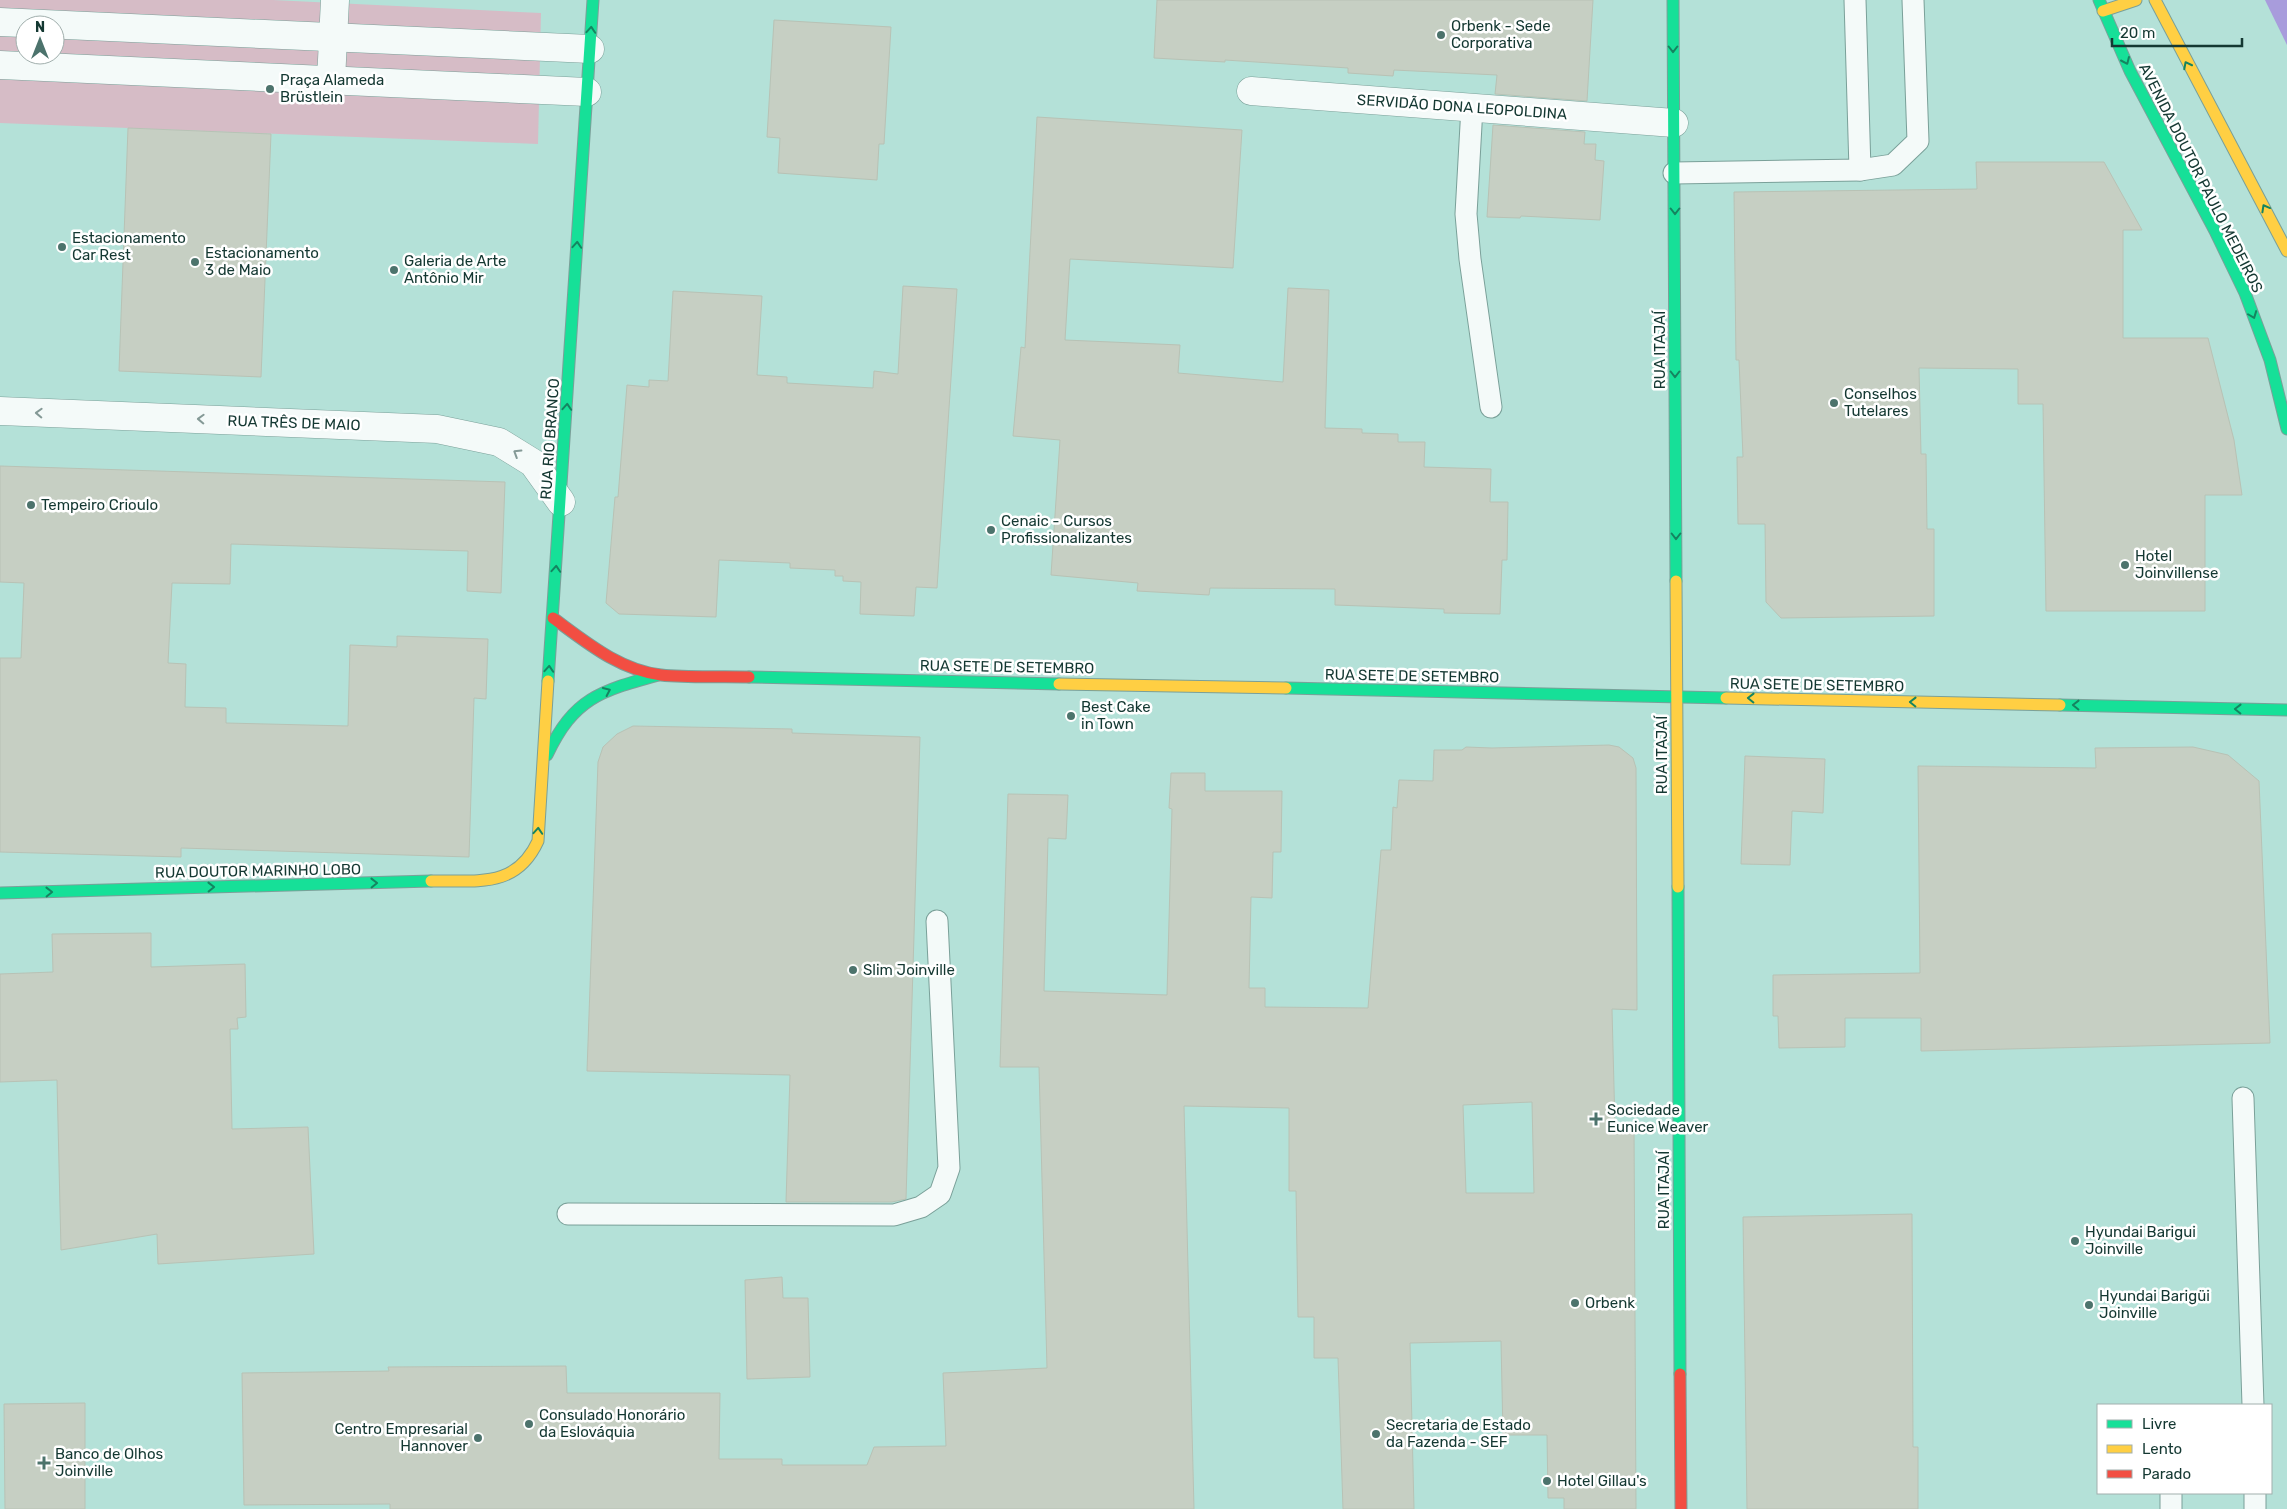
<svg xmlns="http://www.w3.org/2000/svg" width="2287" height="1509" font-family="Rubik,sans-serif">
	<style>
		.green { fill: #d6bcc6; fill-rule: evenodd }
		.water { fill: #a89cdc }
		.building { fill: #c6cfc3; stroke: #b8c2b5; fill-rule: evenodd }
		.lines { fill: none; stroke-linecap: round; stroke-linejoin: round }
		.lane-casing { stroke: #7aa099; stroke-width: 23 }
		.street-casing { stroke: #7aa099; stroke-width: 29 }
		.fast-casing { stroke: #7aa099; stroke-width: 13 }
		.slow-casing { stroke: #7aa099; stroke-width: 13 }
		.jam-casing { stroke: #7aa099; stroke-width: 13 }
		.lane { stroke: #f4faf9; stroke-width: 21 }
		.street { stroke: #f4faf9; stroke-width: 28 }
		.fast { stroke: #16e098; stroke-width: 11 }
		.slow { stroke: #ffcf43; stroke-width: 11 }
		.jam { stroke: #f24e42; stroke-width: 11 }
		.oneway { stroke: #158460 }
		.oneway2 { stroke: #849996 }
		.poi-dot { fill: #4c736c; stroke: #fff; stroke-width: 2 }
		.labels { text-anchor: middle; stroke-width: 5; stroke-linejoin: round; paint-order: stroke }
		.poi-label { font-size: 15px; fill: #143832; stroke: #fff; text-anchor: start }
		.street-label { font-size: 15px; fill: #143832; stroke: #fff }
	</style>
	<rect width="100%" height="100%" fill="#b4e1d8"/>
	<!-- green -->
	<path class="green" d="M 0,0 L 273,0 L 541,13 L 538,144 L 0,123 ZM 25,25 L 55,25 L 55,55 L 25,55 Z"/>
	<!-- water -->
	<path class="water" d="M 2265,0 L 2287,0 L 2287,45 Z"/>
	<!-- building -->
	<g class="building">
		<path d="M 1157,0 L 1593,0 L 1587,101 L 1495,94 L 1497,75 L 1394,70 L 1393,76 L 1348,73 L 1348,68 L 1225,60 L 1225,62 L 1154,58 Z"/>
		<path d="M 774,20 L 891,27 L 884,144 L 879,144 L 877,180 L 778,173 L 780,138 L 767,137 Z"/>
		<path d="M 1037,117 L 1242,130 L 1233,268 L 1070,259 L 1065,340 L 1180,345 L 1178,373 L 1283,382 L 1288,288 L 1329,290 L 1325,428 L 1362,429 L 1362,433 L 1398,434 L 1398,442 L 1425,442 L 1424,467 L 1491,469 L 1490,502 L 1508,502 L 1507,560 L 1502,560 L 1500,614 L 1444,613 L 1444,609 L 1335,605 L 1335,589 L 1210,588 L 1209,595 L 1137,591 L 1138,583 L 1051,575 L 1060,440 L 1013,436 L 1021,347 L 1025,348 Z"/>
		<path d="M 1493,125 L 1585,132 L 1584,144 L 1596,144 L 1595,160 L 1604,161 L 1600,220 L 1521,216 L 1520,218 L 1487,217 Z"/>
		<path d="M 128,128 L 271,134 L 261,377 L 119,371 Z"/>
		<path d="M 1976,162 L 2104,162 L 2142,230 L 2123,230 L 2123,338 L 2208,338 L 2234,440 L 2242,495 L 2205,495 L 2205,611 L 2046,611 L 2043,404 L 2018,404 L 2018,369 L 1919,368 L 1921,454 L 1926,454 L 1927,529 L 1934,529 L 1934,616 L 1781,618 L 1766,602 L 1765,524 L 1738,524 L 1737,457 L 1743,457 L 1739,360 L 1736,360 L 1734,192 L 1977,189 Z"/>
		<path d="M 903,286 L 957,289 L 937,588 L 916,587 L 914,616 L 860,614 L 861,582 L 843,581 L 843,576 L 835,576 L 835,570 L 790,568 L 790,563 L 719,560 L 716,617 L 619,614 L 606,603 L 615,497 L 618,497 L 627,385 L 649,387 L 649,380 L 668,381 L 673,291 L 762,296 L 757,375 L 787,377 L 787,383 L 873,388 L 874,371 L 898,374 Z"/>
		<path d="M 0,466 L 505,482 L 501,593 L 467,591 L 468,551 L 231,544 L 230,584 L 172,583 L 168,663 L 186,664 L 185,707 L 226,708 L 226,723 L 348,726 L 350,645 L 397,647 L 397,636 L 488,639 L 486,699 L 474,698 L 469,857 L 181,848 L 181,857 L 0,852 L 0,658 L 21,658 L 24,583 L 0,582 Z"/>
		<path d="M 633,726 L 792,729 L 792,733 L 920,737 L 906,1199 L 892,1202 L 786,1202 L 790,1075 L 587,1071 L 598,762 L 603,747 L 617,734 Z"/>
		<path d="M 1609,745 L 1619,747 L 1633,758 L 1636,768 L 1637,1010 L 1612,1009 L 1615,1126 L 1634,1126 L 1636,1509 L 1564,1509 L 1564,1498 L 1548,1498 L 1547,1435 L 1503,1435 L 1501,1341 L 1410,1343 L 1414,1509 L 1343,1509 L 1338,1358 L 1314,1358 L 1314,1317 L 1298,1317 L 1296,1191 L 1289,1191 L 1289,1108 L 1184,1106 L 1194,1509 L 390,1509 L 390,1504 L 244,1505 L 242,1373 L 389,1371 L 388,1367 L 566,1366 L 567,1393 L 720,1393 L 719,1459 L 782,1459 L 782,1465 L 867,1465 L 874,1447 L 946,1446 L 943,1373 L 1047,1368 L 1039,1067 L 1000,1067 L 1008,794 L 1068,795 L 1066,839 L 1048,838 L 1044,991 L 1167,995 L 1172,809 L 1169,808 L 1171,773 L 1205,773 L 1205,791 L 1282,791 L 1281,852 L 1273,852 L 1272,898 L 1251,897 L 1249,988 L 1265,988 L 1265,1007 L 1368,1008 L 1381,850 L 1391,850 L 1393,807 L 1397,808 L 1399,780 L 1433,781 L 1434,750 L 1462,750 L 1466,747 L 1492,748 ZM 1532,1102 L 1534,1193 L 1466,1193 L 1463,1105 Z"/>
		<path d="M 2193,747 L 2228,755 L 2259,781 L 2270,1043 L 1921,1051 L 1921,1018 L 1845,1018 L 1845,1047 L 1779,1048 L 1778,1016 L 1773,1016 L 1773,975 L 1920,973 L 1918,766 L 2096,768 L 2095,748 Z"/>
		<path d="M 1745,756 L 1825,759 L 1823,813 L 1792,811 L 1790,865 L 1741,864 Z"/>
		<path d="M 151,933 L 151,967 L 245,964 L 246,1017 L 237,1018 L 238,1029 L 230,1029 L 232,1129 L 308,1127 L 314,1254 L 158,1264 L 157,1234 L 61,1250 L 57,1080 L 0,1082 L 0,974 L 53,972 L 52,934 Z"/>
		<path d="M 1912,1214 L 1913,1447 L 1918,1447 L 1918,1509 L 1747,1509 L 1743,1217 Z"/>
		<path d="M 782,1277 L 783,1298 L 808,1298 L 810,1377 L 747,1379 L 745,1280 Z"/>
		<path d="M 85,1403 L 85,1509 L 5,1509 L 4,1404 Z"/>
	</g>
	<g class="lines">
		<!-- lane casing -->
		<g class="lane-casing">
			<g id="lane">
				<path d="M 1855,0 L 1860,170"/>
				<path d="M 1472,107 L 1466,214 L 1470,259 L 1491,407"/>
				<path d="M 1674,173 L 1860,170 L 1893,165 L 1918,141 L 1913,0"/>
				<path d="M 2243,1098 L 2253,1405"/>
				<path d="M 568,1214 L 894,1215 L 921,1207 L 940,1194 L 949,1168 L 937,921"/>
				<path d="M 2171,1493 L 2171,1509"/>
				<path d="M 2255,1493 L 2255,1509"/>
			</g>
		</g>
		<!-- street casing -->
		<g class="street-casing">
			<g id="street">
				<path d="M 0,22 L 590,49"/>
				<path d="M 0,65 L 587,92"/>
				<path d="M 331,80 L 335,0"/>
				<path d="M 1251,91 L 1674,123"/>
				<path d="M 0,411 L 437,429 L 499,442 L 533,463 L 561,502"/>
			</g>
		</g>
		<!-- fast casing -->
		<g class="fast-casing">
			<g id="fast">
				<path d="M 1673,0 L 1676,581"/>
				<path d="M 2099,0 L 2130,71 L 2215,231 L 2245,293 L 2270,360 L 2287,429"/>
				<path d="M 749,677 L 1059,684"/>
				<path d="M 548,681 L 593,0"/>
				<path d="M 1286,688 L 1726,698"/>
				<path d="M 2060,705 L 2287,710"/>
				<path d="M 547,755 C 574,698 600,691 658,675"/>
				<path d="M 1678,887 L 1680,1374"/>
				<path d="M 0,893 L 431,881"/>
			</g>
		</g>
		<!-- slow casing -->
		<g class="slow-casing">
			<g id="slow">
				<path d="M 2155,0 L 2287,251"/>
				<path d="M 2103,11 L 2136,0"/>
				<path d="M 1676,581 L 1678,887"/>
				<path d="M 1059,684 L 1286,688"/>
				<path d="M 1726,698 L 2060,705"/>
				<path d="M 431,881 C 477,880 516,889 538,841 L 548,681"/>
			</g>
		</g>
		<!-- jam casing -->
		<g class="jam-casing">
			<g id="jam">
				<path d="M 553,618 C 586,642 619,670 661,675 C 690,678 720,676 749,677"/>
				<path d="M 1680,1374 L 1681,1509"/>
			</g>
		</g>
		<!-- lane -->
		<use href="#lane" class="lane"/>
		<!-- street -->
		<use href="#street" class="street"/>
		<!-- fast -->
		<use href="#fast" class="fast"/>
		<!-- slow -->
		<use href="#slow" class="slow"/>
		<!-- jam -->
		<use href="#jam" class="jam"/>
	</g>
	<!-- one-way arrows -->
	<defs><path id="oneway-chevron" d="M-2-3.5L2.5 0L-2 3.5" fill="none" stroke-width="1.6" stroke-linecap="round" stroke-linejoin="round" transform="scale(1.25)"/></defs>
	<g class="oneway">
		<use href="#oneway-chevron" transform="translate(591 30) rotate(-86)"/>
		<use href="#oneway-chevron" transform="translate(1673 49) rotate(90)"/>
		<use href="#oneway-chevron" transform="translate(2126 61) rotate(66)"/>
		<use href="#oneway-chevron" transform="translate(2187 65) rotate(-117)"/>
		<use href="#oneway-chevron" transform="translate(2265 208) rotate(-119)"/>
		<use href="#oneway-chevron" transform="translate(1675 211) rotate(90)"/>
		<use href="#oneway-chevron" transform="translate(577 245) rotate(-86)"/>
		<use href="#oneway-chevron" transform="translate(2253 315) rotate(69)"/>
		<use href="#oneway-chevron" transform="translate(1675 374) rotate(90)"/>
		<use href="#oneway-chevron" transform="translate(567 407) rotate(-86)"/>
		<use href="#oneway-chevron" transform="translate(1676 536) rotate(90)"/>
		<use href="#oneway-chevron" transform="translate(556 569) rotate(-86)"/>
		<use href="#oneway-chevron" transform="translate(549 669) rotate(-86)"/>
		<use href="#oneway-chevron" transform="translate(607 691) rotate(-25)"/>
		<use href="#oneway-chevron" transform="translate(1751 698) rotate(-179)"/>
		<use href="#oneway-chevron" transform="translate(1913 702) rotate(-179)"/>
		<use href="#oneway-chevron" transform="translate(2076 705) rotate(-179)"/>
		<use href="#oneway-chevron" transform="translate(2238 709) rotate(-179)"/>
		<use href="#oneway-chevron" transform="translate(538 831) rotate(-86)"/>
		<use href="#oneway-chevron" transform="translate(374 883) rotate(-1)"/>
		<use href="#oneway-chevron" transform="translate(211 887) rotate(-1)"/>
		<use href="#oneway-chevron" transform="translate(49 892) rotate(-1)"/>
	</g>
	<g class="oneway2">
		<use href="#oneway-chevron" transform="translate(39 413) rotate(-178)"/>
		<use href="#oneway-chevron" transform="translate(201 419) rotate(-178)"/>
		<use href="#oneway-chevron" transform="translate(517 453) rotate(-148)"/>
	</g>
	<!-- markers -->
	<g class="poi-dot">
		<circle cx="1441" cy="35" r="5"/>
		<circle cx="270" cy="89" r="5"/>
		<circle cx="62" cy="247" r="5"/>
		<circle cx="195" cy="262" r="5"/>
		<circle cx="394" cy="270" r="5"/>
		<circle cx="1834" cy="403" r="5"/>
		<circle cx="31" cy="505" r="5"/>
		<circle cx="991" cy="530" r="5"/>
		<circle cx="2125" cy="565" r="5"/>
		<circle cx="1071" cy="716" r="5"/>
		<circle cx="853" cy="970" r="5"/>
		<path d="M1593.5 1111.5h5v5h5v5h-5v5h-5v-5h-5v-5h5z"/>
		<circle cx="2075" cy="1241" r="5"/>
		<circle cx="1575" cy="1303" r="5"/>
		<circle cx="2089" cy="1305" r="5"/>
		<circle cx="529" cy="1424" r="5"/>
		<circle cx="1376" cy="1434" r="5"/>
		<circle cx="478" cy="1438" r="5"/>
		<path d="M41.5 1455.5h5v5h5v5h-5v5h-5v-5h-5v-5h5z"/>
		<circle cx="1547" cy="1481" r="5"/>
	</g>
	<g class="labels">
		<!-- poi labels -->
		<g class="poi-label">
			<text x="1451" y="31">Orbenk - Sede<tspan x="1451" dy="17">Corporativa</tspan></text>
			<text x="280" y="85">Praça Alameda<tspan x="280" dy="17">Brüstlein</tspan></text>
			<text x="72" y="243">Estacionamento<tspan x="72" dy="17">Car Rest</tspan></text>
			<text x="205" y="258">Estacionamento<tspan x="205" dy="17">3 de Maio</tspan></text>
			<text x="404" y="266">Galeria de Arte<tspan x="404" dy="17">Antônio Mir</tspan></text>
			<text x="1844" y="399">Conselhos<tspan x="1844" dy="17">Tutelares</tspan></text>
			<text x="41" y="510">Tempeiro Crioulo</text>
			<text x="1001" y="526">Cenaic - Cursos<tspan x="1001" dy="17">Profissionalizantes</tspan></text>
			<text x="2135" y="561">Hotel<tspan x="2135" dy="17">Joinvillense</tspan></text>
			<text x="1081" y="712">Best Cake<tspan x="1081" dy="17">in Town</tspan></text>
			<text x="863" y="975">Slim Joinville</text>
			<text x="1607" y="1115">Sociedade<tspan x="1607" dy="17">Eunice Weaver</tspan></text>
			<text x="2085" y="1237">Hyundai Barigui<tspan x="2085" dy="17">Joinville</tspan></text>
			<text x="2099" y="1301">Hyundai Barigüi<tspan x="2099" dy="17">Joinville</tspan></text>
			<text x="1585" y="1308">Orbenk</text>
			<text x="539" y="1420">Consulado Honorário<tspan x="539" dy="17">da Eslováquia</tspan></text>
			<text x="1386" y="1430">Secretaria de Estado<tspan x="1386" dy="17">da Fazenda - SEF</tspan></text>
			<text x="468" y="1434" text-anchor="end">Centro Empresarial<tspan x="468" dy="17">Hannover</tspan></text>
			<text x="55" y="1459">Banco de Olhos<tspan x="55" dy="17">Joinville</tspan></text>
			<text x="1557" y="1486">Hotel Gillau's</text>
		</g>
		<!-- street labels -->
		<g class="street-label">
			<text transform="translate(1462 107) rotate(4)" y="5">SERVIDÃO DONA LEOPOLDINA</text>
			<text transform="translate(2201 178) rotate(63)" y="5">AVENIDA DOUTOR PAULO MEDEIROS</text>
			<text transform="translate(1660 350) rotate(-90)" y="5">RUA ITAJAÍ</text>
			<text transform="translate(294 423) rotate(2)" y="5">RUA TRÊS DE MAIO</text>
			<text transform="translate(550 439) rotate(-86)" y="5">RUA RIO BRANCO</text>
			<text transform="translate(1007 667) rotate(1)" y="5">RUA SETE DE SETEMBRO</text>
			<text transform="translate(1412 676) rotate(1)" y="5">RUA SETE DE SETEMBRO</text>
			<text transform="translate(1817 685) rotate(1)" y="5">RUA SETE DE SETEMBRO</text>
			<text transform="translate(1662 755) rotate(-90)" y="5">RUA ITAJAÍ</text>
			<text transform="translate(258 871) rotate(-1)" y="5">RUA DOUTOR MARINHO LOBO</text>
			<text transform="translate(1664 1190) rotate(-90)" y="5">RUA ITAJAÍ</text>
		</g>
	</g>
	<!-- legend -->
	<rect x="2097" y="1404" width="175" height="90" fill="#ffffff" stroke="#a1afad"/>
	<rect x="2107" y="1420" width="25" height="8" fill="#16e098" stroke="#a1afad"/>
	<text x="2142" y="1429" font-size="15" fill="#143832">Livre</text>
	<rect x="2107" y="1445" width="25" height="8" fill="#ffcf43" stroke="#a1afad"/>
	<text x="2142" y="1454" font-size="15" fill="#143832">Lento</text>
	<rect x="2107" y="1470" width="25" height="8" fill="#f24e42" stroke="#a1afad"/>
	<text x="2142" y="1479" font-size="15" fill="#143832">Parado</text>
	<!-- north arrow -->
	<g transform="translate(40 40)"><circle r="24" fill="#ffffff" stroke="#a1afad"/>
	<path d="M0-4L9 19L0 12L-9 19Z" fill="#4c736c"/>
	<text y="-8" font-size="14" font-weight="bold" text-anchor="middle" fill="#143832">N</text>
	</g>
	<!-- scale -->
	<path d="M2112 38v8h130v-8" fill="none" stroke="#143832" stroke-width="2.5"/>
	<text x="2120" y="38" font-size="15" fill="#143832" stroke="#ffffff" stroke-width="4" paint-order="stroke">20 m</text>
</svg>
